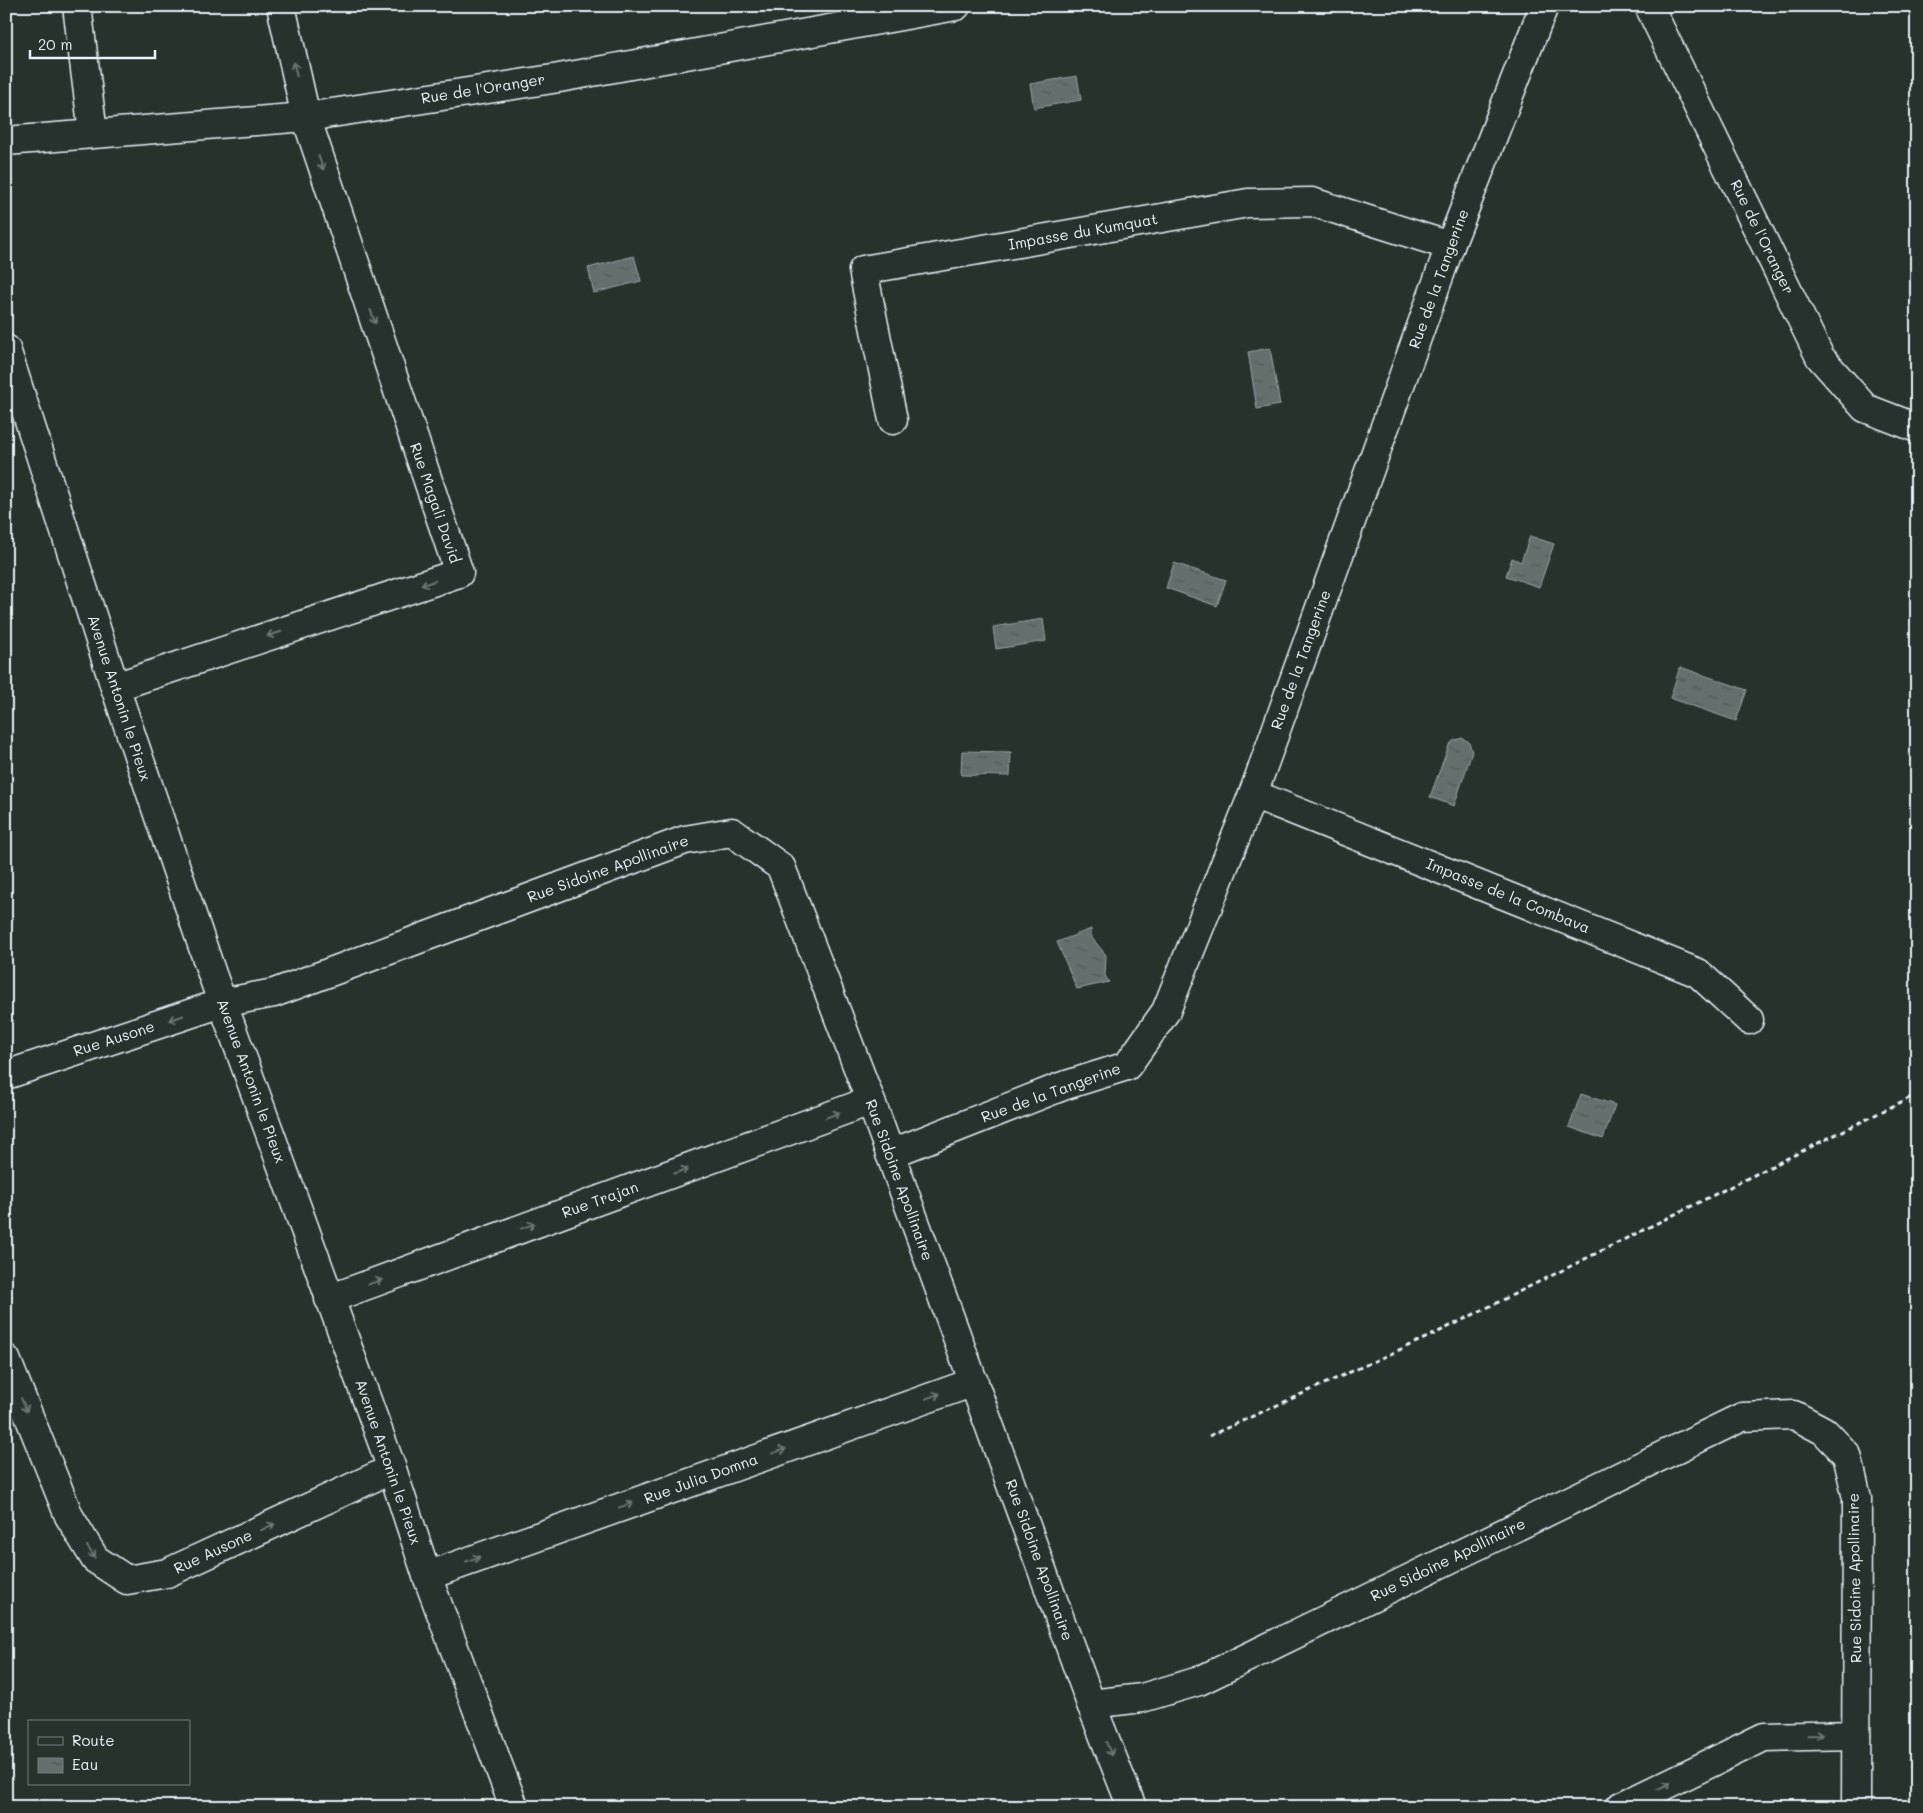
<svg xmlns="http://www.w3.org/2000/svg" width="1923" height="1813" font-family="Mali,sans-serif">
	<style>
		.water { fill: url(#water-ripples); stroke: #98a3a5 }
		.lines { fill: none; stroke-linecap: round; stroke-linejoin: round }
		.minor-casing { stroke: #e8f1f8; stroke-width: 31 }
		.path { stroke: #e8f1f8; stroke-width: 3; stroke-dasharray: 5 4; stroke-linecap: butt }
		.minor { stroke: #26332d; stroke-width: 28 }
		.oneway { stroke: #6a7674 }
		.labels { text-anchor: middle; stroke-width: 4; stroke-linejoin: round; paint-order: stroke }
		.street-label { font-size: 15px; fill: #e8f1f8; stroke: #26332d }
	</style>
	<defs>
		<pattern id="water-ripples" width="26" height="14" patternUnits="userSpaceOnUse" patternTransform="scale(1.25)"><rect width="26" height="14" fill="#636f6d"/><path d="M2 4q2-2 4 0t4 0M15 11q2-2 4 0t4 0" fill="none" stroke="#535a5a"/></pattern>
	</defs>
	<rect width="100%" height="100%" fill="#26332d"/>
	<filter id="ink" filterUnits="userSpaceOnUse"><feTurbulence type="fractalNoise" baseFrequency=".02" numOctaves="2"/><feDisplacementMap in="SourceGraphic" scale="10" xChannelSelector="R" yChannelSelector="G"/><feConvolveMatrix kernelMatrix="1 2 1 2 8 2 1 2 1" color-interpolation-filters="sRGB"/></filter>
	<g filter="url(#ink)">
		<!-- water -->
		<g class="water">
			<path d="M 1077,76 L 1081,100 L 1034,108 L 1030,84 Z"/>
			<path d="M 634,256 L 641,281 L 594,293 L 588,268 Z"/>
			<path d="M 1270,348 L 1280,405 L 1257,409 L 1248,352 Z"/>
			<path d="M 1530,536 L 1554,544 L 1539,587 L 1506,576 L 1512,558 L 1521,562 Z"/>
			<path d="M 1174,563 L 1226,580 L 1217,606 L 1166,588 Z"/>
			<path d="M 1043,619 L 1046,641 L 996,649 L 993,627 Z"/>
			<path d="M 1680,667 L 1747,690 L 1736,721 L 1670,698 Z"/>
			<path d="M 1462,738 L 1469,742 L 1472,752 L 1454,806 L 1430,797 L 1449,745 L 1453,741 Z"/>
			<path d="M 962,751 L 1011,752 L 1010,776 L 961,775 Z"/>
			<path d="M 1091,929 L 1092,938 L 1106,955 L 1105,976 L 1109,982 L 1077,989 L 1057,942 Z"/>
			<path d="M 1581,1094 L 1615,1105 L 1603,1139 L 1569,1127 Z"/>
		</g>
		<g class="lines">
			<!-- minor casing -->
			<g class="minor-casing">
				<g id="minor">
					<path d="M 77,6 L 93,133"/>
					<path d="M 1649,6 L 1820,357 L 1865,408 L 1917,428"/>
					<path d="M 6,141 L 306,117 L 559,78 L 956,6"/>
					<path d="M 6,349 L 115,687 L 212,974 L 392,1469 L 427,1576 L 514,1807"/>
					<path d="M 893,420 L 863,270 L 1248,203 L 1312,202 L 1450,246"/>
					<path d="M 115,687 L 459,573 L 306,117 L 281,6"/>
					<path d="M 1253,794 L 1698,973 L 1749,1020"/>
					<path d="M 6,1075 L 222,1003 L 274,993 L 685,840 L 732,832 L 781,867 L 876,1115 L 1091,1704 L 1132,1807"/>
					<path d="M 890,1154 L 1063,1086 L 1127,1066 L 1166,1011 L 1253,794 L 1450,246 L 1544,6"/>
					<path d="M 329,1299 L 870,1101"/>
					<path d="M 6,1359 L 69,1516 L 95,1559 L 127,1580 L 167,1573 L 392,1469"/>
					<path d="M 427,1576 L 974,1382"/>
					<path d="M 1091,1704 L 1142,1698 L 1199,1681 L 1742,1417 L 1794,1415 L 1824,1431 L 1847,1455 L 1857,1498 L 1856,1807"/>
					<path d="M 1620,1807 L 1764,1737 L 1856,1735"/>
				</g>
			</g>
			<!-- path -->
			<path class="path" d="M 1209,1436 L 1430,1336 L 1917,1094"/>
			<!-- minor -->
			<use href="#minor" class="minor"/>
		</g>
		<!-- one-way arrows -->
		<defs><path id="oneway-shaft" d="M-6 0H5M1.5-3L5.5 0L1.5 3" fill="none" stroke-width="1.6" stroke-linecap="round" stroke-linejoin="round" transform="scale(1.25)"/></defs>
		<g class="oneway">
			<use href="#oneway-shaft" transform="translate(295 69) rotate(-103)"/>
			<use href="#oneway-shaft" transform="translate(321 163) rotate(71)"/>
			<use href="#oneway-shaft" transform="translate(373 317) rotate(71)"/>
			<use href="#oneway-shaft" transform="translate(428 583) rotate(162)"/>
			<use href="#oneway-shaft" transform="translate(274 634) rotate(162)"/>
			<use href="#oneway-shaft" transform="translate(176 1018) rotate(162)"/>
			<use href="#oneway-shaft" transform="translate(833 1115) rotate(-20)"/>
			<use href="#oneway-shaft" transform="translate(681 1171) rotate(-20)"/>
			<use href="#oneway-shaft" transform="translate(528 1226) rotate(-20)"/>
			<use href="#oneway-shaft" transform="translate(375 1282) rotate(-20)"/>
			<use href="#oneway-shaft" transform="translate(933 1396) rotate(-20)"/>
			<use href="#oneway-shaft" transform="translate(24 1405) rotate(68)"/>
			<use href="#oneway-shaft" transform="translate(779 1451) rotate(-20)"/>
			<use href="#oneway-shaft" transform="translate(626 1505) rotate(-20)"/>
			<use href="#oneway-shaft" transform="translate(268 1527) rotate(-25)"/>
			<use href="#oneway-shaft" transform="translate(91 1552) rotate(56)"/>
			<use href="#oneway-shaft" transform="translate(473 1559) rotate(-20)"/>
			<use href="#oneway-shaft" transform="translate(1815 1735) rotate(-1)"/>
			<use href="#oneway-shaft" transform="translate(1109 1749) rotate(68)"/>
			<use href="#oneway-shaft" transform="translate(1664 1786) rotate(-26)"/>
		</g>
	</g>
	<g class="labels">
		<!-- street labels -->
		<g class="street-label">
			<text transform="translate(483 89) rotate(-9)" y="5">Rue de l'Oranger</text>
			<text transform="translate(1083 232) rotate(-10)" y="5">Impasse du Kumquat</text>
			<text transform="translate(1762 237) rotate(64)" y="5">Rue de l'Oranger</text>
			<text transform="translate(1439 279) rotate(-70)" y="5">Rue de la Tangerine</text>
			<text transform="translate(435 503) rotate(71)" y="5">Rue Magali David</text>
			<text transform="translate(1301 660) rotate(-70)" y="5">Rue de la Tangerine</text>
			<text transform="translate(119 698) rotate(72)" y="5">Avenue Antonin le Pieux</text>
			<text transform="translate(608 869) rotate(-20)" y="5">Rue Sidoine Apollinaire</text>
			<text transform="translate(1508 896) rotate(22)" y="5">Impasse de la Combava</text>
			<text transform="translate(114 1039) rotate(-18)" y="5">Rue Ausone</text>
			<text transform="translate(251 1081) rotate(70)" y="5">Avenue Antonin le Pieux</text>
			<text transform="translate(1051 1093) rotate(-20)" y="5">Rue de la Tangerine</text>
			<text transform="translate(899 1180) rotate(70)" y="5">Rue Sidoine Apollinaire</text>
			<text transform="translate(600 1200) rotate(-20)" y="5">Rue Trajan</text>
			<text transform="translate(388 1462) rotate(71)" y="5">Avenue Antonin le Pieux</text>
			<text transform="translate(701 1479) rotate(-20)" y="5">Rue Julia Domna</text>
			<text transform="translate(213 1552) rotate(-25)" y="5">Rue Ausone</text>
			<text transform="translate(1039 1560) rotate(70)" y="5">Rue Sidoine Apollinaire</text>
			<text transform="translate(1448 1560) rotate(-26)" y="5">Rue Sidoine Apollinaire</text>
			<text transform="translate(1855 1578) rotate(-91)" y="5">Rue Sidoine Apollinaire</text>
		</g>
	</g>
	<!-- margin -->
	<rect width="1923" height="1813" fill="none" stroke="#26332d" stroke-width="25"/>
	<rect x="12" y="12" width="1898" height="1788" fill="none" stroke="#e8f1f8" stroke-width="2" filter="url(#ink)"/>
	<!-- legend -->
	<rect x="28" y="1720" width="162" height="65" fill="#26332d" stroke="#747f7e"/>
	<rect x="38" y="1737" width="25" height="8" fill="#26332d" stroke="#747f7e"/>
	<text x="72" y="1746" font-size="15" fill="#e8f1f8">Route</text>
	<rect x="38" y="1758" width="25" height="15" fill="url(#water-ripples)" stroke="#747f7e"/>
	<text x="72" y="1770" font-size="15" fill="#e8f1f8">Eau</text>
	<!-- scale -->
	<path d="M30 50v8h125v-8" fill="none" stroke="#e8f1f8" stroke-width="2.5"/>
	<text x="38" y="50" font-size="15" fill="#e8f1f8" stroke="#26332d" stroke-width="4" paint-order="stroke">20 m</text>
</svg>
